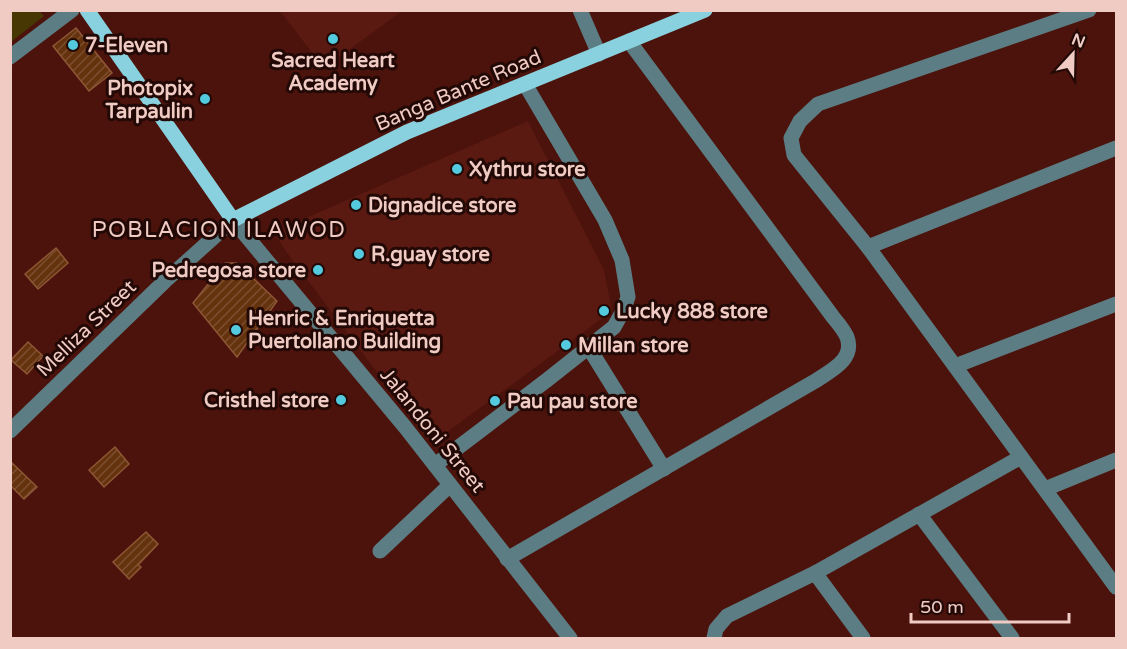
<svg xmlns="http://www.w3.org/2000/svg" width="1127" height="649" font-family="'Varela Round',sans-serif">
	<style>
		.built { fill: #5a1911 }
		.green { fill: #473803 }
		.building { fill: url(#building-hatch); stroke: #8d5635; stroke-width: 1.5 }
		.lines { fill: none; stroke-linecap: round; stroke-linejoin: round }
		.minor { stroke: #5b7d83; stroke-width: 15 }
		.major { stroke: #89d1de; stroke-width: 15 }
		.poi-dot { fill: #54cade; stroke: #220906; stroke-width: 2 }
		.labels { text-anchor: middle; stroke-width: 6; stroke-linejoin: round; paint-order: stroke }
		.poi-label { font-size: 20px; font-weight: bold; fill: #f0cbc4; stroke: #220906; text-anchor: start }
		.street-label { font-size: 20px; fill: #f0cbc4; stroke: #220906 }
		.quarter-label { font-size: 22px; letter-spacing: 1.5px; fill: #f0cbc4; stroke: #220906 }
	</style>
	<defs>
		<pattern id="building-hatch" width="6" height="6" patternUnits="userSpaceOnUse" patternTransform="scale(1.5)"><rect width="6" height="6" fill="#65320e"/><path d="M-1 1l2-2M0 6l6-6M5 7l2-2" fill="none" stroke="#7b4e2f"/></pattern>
	</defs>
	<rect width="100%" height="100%" fill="#4c130c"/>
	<!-- built -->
	<g class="built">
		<path d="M 280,11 L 402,11 L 324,68 Z"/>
		<path d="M 528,121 L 604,270 L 612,311 L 431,444 L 285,250 L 274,232 Z"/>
	</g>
	<!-- green -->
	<path class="green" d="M 11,10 L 39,11 L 44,16 L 11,42 Z"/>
	<!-- building -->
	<g class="building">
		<path d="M 76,28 L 112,73 L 89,91 L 53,46 Z"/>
		<path d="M 56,248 L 68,263 L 38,289 L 25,274 Z"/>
		<path d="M 225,263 L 237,263 L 277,301 L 237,357 L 193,303 Z"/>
		<path d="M 28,342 L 43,356 L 27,374 L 11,360 Z"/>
		<path d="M 115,447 L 129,464 L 104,487 L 89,470 Z"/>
		<path d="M 10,461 L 37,487 L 24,499 L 10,485 Z"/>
		<path d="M 146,532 L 158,544 L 138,565 L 141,567 L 129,579 L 113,562 Z"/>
	</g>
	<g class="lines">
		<!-- minor -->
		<g class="minor">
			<path d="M 580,10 L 599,54"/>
			<path d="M 1089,10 L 818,104 L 800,121 L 791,138 L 794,155 L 868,247 L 1116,587"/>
			<path d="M 10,57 L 72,10"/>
			<path d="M 868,247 L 1116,148"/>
			<path d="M 589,348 L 664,469"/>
			<path d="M 955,366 L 1116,304"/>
			<path d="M 10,431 L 165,281 L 233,220 L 405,427 L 570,638"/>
			<path d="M 435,465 L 547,380 L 614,327 L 623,311 L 628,297 L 622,260 L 605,220 L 525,84"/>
			<path d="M 1045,489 L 1116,460"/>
			<path d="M 919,514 L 1012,638"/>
			<path d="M 380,551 L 450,485"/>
			<path d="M 507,559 L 817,380 C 832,370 855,359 847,337 C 844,330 838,323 833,317 L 629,41"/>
			<path d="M 815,573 L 863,638"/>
			<path d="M 714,638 L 716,629 L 727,616 L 815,573 L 1021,457"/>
		</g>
		<!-- major -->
		<path class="major" d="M 87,10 L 233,220 L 407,132 L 705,10"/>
	</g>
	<!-- markers -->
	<g class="poi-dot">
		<circle cx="333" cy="39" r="6"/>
		<circle cx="73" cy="45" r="6"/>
		<circle cx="205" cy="99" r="6"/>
		<circle cx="457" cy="169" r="6"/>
		<circle cx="356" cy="205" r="6"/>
		<circle cx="359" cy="254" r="6"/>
		<circle cx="318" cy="270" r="6"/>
		<circle cx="604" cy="311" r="6"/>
		<circle cx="236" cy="330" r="6"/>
		<circle cx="566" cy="345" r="6"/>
		<circle cx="341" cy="400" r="6"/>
		<circle cx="495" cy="401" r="6"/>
	</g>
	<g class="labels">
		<!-- poi labels -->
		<g class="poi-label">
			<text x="85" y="52">7-Eleven</text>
			<text x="333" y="67" text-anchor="middle">Sacred Heart<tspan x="333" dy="23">Academy</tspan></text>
			<text x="193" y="95" text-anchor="end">Photopix<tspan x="193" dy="23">Tarpaulin</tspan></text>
			<text x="469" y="176">Xythru store</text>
			<text x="368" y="212">Dignadice store</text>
			<text x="371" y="261">R.guay store</text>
			<text x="306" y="277" text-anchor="end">Pedregosa store</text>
			<text x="616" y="318">Lucky 888 store</text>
			<text x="248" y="325">Henric &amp; Enriquetta<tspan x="248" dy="23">Puertollano Building</tspan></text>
			<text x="578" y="352">Millan store</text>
			<text x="329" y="407" text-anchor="end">Cristhel store</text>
			<text x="507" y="408">Pau pau store</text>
		</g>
		<!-- street labels -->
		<g class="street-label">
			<text transform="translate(458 90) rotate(-23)" y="7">Banga Bante Road</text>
			<text transform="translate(86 328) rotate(-44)" y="7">Melliza Street</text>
			<text transform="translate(433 430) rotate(51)" y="7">Jalandoni Street</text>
		</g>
		<!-- quarter labels -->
		<g class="quarter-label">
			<text x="219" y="237">POBLACION ILAWOD</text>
		</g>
	</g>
	<!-- border -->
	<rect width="1127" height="649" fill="none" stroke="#f0cbc4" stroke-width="24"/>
	<!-- north arrow -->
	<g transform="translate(1073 54) rotate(22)" stroke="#220906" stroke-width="4.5" paint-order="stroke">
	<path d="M0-4.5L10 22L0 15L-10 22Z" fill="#f0cbc4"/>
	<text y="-9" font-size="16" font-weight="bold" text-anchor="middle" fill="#f0cbc4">N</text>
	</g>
	<!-- scale -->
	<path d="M911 613v9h158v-9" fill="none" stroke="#f0cbc4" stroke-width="3"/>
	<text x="920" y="613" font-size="18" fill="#f0cbc4" stroke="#220906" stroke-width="4.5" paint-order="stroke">50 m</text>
</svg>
